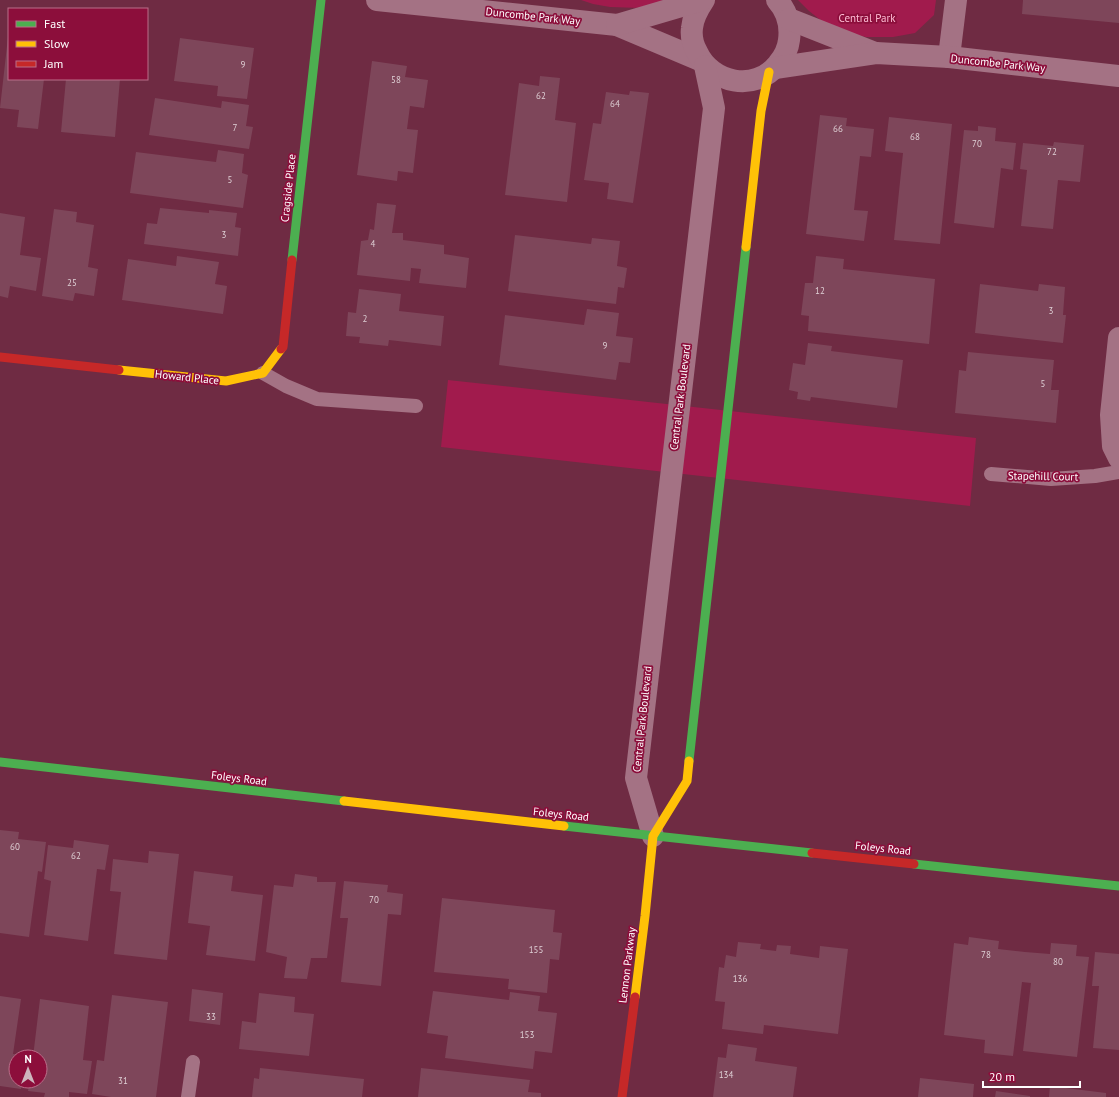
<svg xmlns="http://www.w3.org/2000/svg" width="1119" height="1097" font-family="'PT Sans',sans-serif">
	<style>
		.green { fill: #a11b4d }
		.building { fill: #7e465a }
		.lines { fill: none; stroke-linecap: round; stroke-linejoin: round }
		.lane { stroke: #a47284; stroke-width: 14 }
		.street { stroke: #a47284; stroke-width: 22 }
		.fast { stroke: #4caf50; stroke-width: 9 }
		.slow { stroke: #ffc107; stroke-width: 9 }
		.jam { stroke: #c62828; stroke-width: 9 }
		.labels { text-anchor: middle; stroke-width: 3.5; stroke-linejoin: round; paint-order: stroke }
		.number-label { font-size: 9px; fill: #dfd1d6 }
		.street-label { font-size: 11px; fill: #fff; stroke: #8c0e3b }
		.park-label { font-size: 11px; fill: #febcd4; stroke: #8c0e3b }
	</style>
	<rect width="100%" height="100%" fill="#6f2b43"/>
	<!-- green -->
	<g class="green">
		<path d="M 581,0 L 677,0 L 641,8 L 610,7 L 593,4 Z"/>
		<path d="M 798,0 L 936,0 L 934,15 L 915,33 L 893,37 L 866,37 L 832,29 L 809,11 Z"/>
		<path d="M 448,380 L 976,438 L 970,506 L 441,447 Z"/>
	</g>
	<!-- building -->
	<g class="building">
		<path d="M 1023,0 L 1119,0 L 1119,23 L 1022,14 Z"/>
		<path d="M 8,37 L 9,37 L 9,79 L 44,79 L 38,129 L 17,127 L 19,110 L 0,108 Z"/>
		<path d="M 180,38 L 254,48 L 247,99 L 217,96 L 218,86 L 174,81 Z"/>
		<path d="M 372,61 L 407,66 L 405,77 L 428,80 L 424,108 L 410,106 L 407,129 L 418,130 L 413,173 L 398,171 L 397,181 L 357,175 Z"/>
		<path d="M 540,76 L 560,78 L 555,120 L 576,123 L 567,202 L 505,195 L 519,83 L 539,86 Z"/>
		<path d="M 66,79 L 120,79 L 115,137 L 61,132 Z"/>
		<path d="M 630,91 L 649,93 L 633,203 L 607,199 L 609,183 L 584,180 L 593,123 L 601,124 L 606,92 L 629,95 Z"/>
		<path d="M 155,98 L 221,108 L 222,101 L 249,105 L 246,126 L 253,127 L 249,149 L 149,135 Z"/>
		<path d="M 820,115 L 847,118 L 846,126 L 874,129 L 871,157 L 860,156 L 854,210 L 868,211 L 864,241 L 806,234 Z"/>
		<path d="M 889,117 L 952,124 L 940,244 L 894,240 L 903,153 L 885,151 Z"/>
		<path d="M 978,126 L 996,128 L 995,141 L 1016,143 L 1013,170 L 1001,168 L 994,228 L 954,223 L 964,130 L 978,131 Z"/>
		<path d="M 1054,142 L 1084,145 L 1080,182 L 1058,180 L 1053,229 L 1021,226 L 1027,170 L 1020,169 L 1023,143 L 1053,146 Z"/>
		<path d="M 218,150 L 244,154 L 242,173 L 248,175 L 243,208 L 130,193 L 136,152 L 216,162 Z"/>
		<path d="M 377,203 L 396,205 L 392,233 L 403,233 L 403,240 L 444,245 L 444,254 L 469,258 L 466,288 L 419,283 L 421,269 L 411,268 L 410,281 L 357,275 L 361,241 L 368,240 L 370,229 L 374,230 Z"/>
		<path d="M 160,208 L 209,213 L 209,210 L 237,213 L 235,227 L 241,228 L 238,256 L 144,244 L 147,223 L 157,224 Z"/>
		<path d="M 54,209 L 77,212 L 76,222 L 94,225 L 88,267 L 98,269 L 94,296 L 75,293 L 73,301 L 42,296 Z"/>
		<path d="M 0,213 L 25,217 L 20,255 L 41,258 L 36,291 L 10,286 L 8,298 L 0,296 Z"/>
		<path d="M 515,235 L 591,244 L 592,238 L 620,241 L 617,266 L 627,268 L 624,288 L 618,287 L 616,304 L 508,291 Z"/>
		<path d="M 177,256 L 219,262 L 215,284 L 227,286 L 223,314 L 122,300 L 128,259 L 176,266 Z"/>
		<path d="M 816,256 L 844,259 L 843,269 L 935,279 L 929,344 L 808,331 L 809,316 L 801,315 L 805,283 L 813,283 Z"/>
		<path d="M 980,284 L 1038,291 L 1039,284 L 1065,287 L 1063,315 L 1066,315 L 1063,343 L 975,333 Z"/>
		<path d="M 359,289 L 401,294 L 399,311 L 444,316 L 441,346 L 389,340 L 388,346 L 359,343 L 360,337 L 346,336 L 348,312 L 356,313 Z"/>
		<path d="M 587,309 L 619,313 L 616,336 L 633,338 L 630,363 L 619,362 L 616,380 L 499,365 L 505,315 L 584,325 Z"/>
		<path d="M 808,343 L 832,346 L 831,351 L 903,360 L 897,408 L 811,397 L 810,401 L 797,399 L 798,392 L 789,390 L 793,363 L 805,365 Z"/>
		<path d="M 968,352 L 1054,360 L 1051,390 L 1059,390 L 1056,423 L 955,413 L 959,370 L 966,371 Z"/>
		<path d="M 0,830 L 19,832 L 18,839 L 46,842 L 42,872 L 38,871 L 29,937 L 0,933 Z"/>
		<path d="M 74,840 L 109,845 L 105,870 L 97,869 L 88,941 L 44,935 L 51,881 L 44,879 L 48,845 L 73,848 Z"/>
		<path d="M 149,851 L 179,854 L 167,960 L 114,954 L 121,892 L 110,891 L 113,859 L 148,863 Z"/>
		<path d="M 194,871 L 233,876 L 231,891 L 263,895 L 255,961 L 206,955 L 210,926 L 188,923 Z"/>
		<path d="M 295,874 L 317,877 L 317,882 L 336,882 L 327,958 L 311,958 L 307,979 L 284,978 L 287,957 L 266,952 L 274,885 L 293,887 Z"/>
		<path d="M 344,881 L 388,885 L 387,892 L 403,894 L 401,915 L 388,914 L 381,986 L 341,982 L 348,918 L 340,918 Z"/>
		<path d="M 442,898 L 555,910 L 553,932 L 562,933 L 559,960 L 550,959 L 547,993 L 508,989 L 509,979 L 434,972 Z"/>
		<path d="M 969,937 L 999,941 L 998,949 L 1025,952 L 1050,954 L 1051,943 L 1077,945 L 1076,956 L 1089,957 L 1077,1057 L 1023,1051 L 1031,983 L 1022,982 L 1013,1056 L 984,1053 L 985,1040 L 944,1035 L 954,943 L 968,945 Z"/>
		<path d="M 738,942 L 761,944 L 760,949 L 776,951 L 777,945 L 791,946 L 790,954 L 819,958 L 820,946 L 848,949 L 838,1034 L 764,1025 L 763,1034 L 722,1029 L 725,1002 L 715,1001 L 719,967 L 724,968 L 726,955 L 736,957 Z"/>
		<path d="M 1095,952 L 1119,954 L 1119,1050 L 1093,1048 L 1099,986 L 1092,986 Z"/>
		<path d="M 192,989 L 223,993 L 220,1025 L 189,1021 Z"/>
		<path d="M 433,991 L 509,1000 L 510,992 L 540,996 L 538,1011 L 557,1013 L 552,1053 L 535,1051 L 533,1069 L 445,1058 L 448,1036 L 427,1033 Z"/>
		<path d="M 259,993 L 295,997 L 294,1012 L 314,1014 L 309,1056 L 239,1049 L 242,1021 L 256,1023 Z"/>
		<path d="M 112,995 L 168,1002 L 156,1097 L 111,1097 L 92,1094 L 97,1060 L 104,1061 Z"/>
		<path d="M 0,996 L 21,999 L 13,1054 L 25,1055 L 25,1057 L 16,1057 L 16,1081 L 22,1081 L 21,1089 L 0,1086 Z"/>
		<path d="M 40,999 L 89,1006 L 83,1060 L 92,1061 L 87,1094 L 69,1092 L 69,1097 L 44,1097 L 45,1093 L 28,1091 L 30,1081 L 40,1081 L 40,1057 L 33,1057 Z"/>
		<path d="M 728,1044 L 757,1048 L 755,1061 L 797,1067 L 793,1097 L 713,1097 L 718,1057 L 726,1058 Z"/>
		<path d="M 260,1068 L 364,1079 L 362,1097 L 252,1097 L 254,1078 L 259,1079 Z"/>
		<path d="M 421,1068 L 530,1080 L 528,1092 L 541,1093 L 541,1097 L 418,1097 Z"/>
		<path d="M 920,1078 L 974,1084 L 973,1097 L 918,1097 Z"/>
		<path d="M 1050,1086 L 1106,1093 L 1106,1097 L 1049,1097 Z"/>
		<path d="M 996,1091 L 1030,1096 L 1030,1097 L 995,1097 Z"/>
	</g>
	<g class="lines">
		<!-- lane -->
		<g class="lane">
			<path d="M 263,373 L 286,386 L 317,399 L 416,406"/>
			<path d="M 991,474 L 1051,479 L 1095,476 L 1119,472"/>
			<path d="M 188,1097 L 193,1062"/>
		</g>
		<!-- street -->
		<g class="street">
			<path d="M 377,0 L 617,25 L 700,60"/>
			<path d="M 704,0 C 698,9 693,17 692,28 C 691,36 693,45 697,52 C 711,83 755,93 778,64 C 784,57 788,49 789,40 C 791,25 787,11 777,0"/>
			<path d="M 789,19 L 875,53"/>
			<path d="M 617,25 L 702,0"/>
			<path d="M 949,57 L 956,0"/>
			<path d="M 775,68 L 876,53 L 949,57 L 1119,76"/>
			<path d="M 1119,338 L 1111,415 L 1113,446 L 1119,458"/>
			<path d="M 653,836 L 636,778 L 714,108 L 705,66"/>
		</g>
		<!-- fast -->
		<g class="fast">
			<path d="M 292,260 L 321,0"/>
			<path d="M 689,761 L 746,247"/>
			<path d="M 0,762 L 344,801"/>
			<path d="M 564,826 L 812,853"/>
			<path d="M 914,864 L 1119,886"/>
		</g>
		<!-- slow -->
		<g class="slow">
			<path d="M 746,247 L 761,111 L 769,72"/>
			<path d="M 119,370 L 226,381 L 263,373 L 281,349"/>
			<path d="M 344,801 L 564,826"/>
			<path d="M 635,997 L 645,916 L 653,836 L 687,781 L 689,761"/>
		</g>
		<!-- jam -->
		<g class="jam">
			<path d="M 281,349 L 283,347 L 292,260"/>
			<path d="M 0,357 L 119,370"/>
			<path d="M 812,853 L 914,864"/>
			<path d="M 622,1097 L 635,997"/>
		</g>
	</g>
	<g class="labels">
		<!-- number labels -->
		<g class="number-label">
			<text x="243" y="68">9</text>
			<text x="396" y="83">58</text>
			<text x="541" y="99">62</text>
			<text x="615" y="107">64</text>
			<text x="235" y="131">7</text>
			<text x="838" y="132">66</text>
			<text x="915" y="140">68</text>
			<text x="977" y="147">70</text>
			<text x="1052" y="155">72</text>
			<text x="230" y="183">5</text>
			<text x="224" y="238">3</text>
			<text x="373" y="247">4</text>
			<text x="72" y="286">25</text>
			<text x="820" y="294">12</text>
			<text x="1051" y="314">3</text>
			<text x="365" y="322">2</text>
			<text x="605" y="349">9</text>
			<text x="1043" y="387">5</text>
			<text x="15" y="850">60</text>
			<text x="76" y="859">62</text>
			<text x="374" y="903">70</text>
			<text x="536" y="953">155</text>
			<text x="986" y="958">78</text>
			<text x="1058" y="965">80</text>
			<text x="740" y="982">136</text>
			<text x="211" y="1020">33</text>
			<text x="527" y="1038">153</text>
			<text x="726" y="1078">134</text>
			<text x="123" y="1084">31</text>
		</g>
		<!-- street labels -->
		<g class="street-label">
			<text transform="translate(533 16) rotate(6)" y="4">Duncombe Park Way</text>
			<text transform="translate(998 63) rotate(6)" y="4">Duncombe Park Way</text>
			<text transform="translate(288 188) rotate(-84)" y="4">Cragside Place</text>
			<text transform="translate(187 377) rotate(6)" y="4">Howard Place</text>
			<text transform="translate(680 397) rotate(-83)" y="4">Central Park Boulevard</text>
			<text transform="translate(1043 476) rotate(1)" y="4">Stapehill Court</text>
			<text transform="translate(642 719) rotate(-84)" y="4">Central Park Boulevard</text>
			<text transform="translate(239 778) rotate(7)" y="4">Foleys Road</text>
			<text transform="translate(561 814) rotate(6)" y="4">Foleys Road</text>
			<text transform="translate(883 848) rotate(6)" y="4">Foleys Road</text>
			<text transform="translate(627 965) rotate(-83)" y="4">Lennon Parkway</text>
		</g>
		<!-- park labels -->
		<g class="park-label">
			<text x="867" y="22">Central Park</text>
		</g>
	</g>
	<!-- legend -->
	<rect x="8" y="8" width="140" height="72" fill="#8c0e3b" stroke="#ba6e89"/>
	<rect x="16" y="21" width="20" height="6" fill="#4caf50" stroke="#ba6e89"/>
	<text x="44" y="28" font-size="12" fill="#ffffff">Fast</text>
	<rect x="16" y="41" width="20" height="6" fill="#ffc107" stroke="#ba6e89"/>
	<text x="44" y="48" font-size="12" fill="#ffffff">Slow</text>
	<rect x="16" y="61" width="20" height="6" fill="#c62828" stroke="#ba6e89"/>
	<text x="44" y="68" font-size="12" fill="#ffffff">Jam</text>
	<!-- north arrow -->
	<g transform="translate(28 1069)"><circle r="19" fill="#8c0e3b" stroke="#ba6e89"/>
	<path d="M0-3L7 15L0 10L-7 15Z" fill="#cdb5bd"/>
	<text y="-6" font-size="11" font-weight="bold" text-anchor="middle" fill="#ffffff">N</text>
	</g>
	<!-- scale -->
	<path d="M983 1081v6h97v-6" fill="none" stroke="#ffffff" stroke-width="2"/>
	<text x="989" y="1081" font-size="12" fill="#ffffff" stroke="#8c0e3b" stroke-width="3" paint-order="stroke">20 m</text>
</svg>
